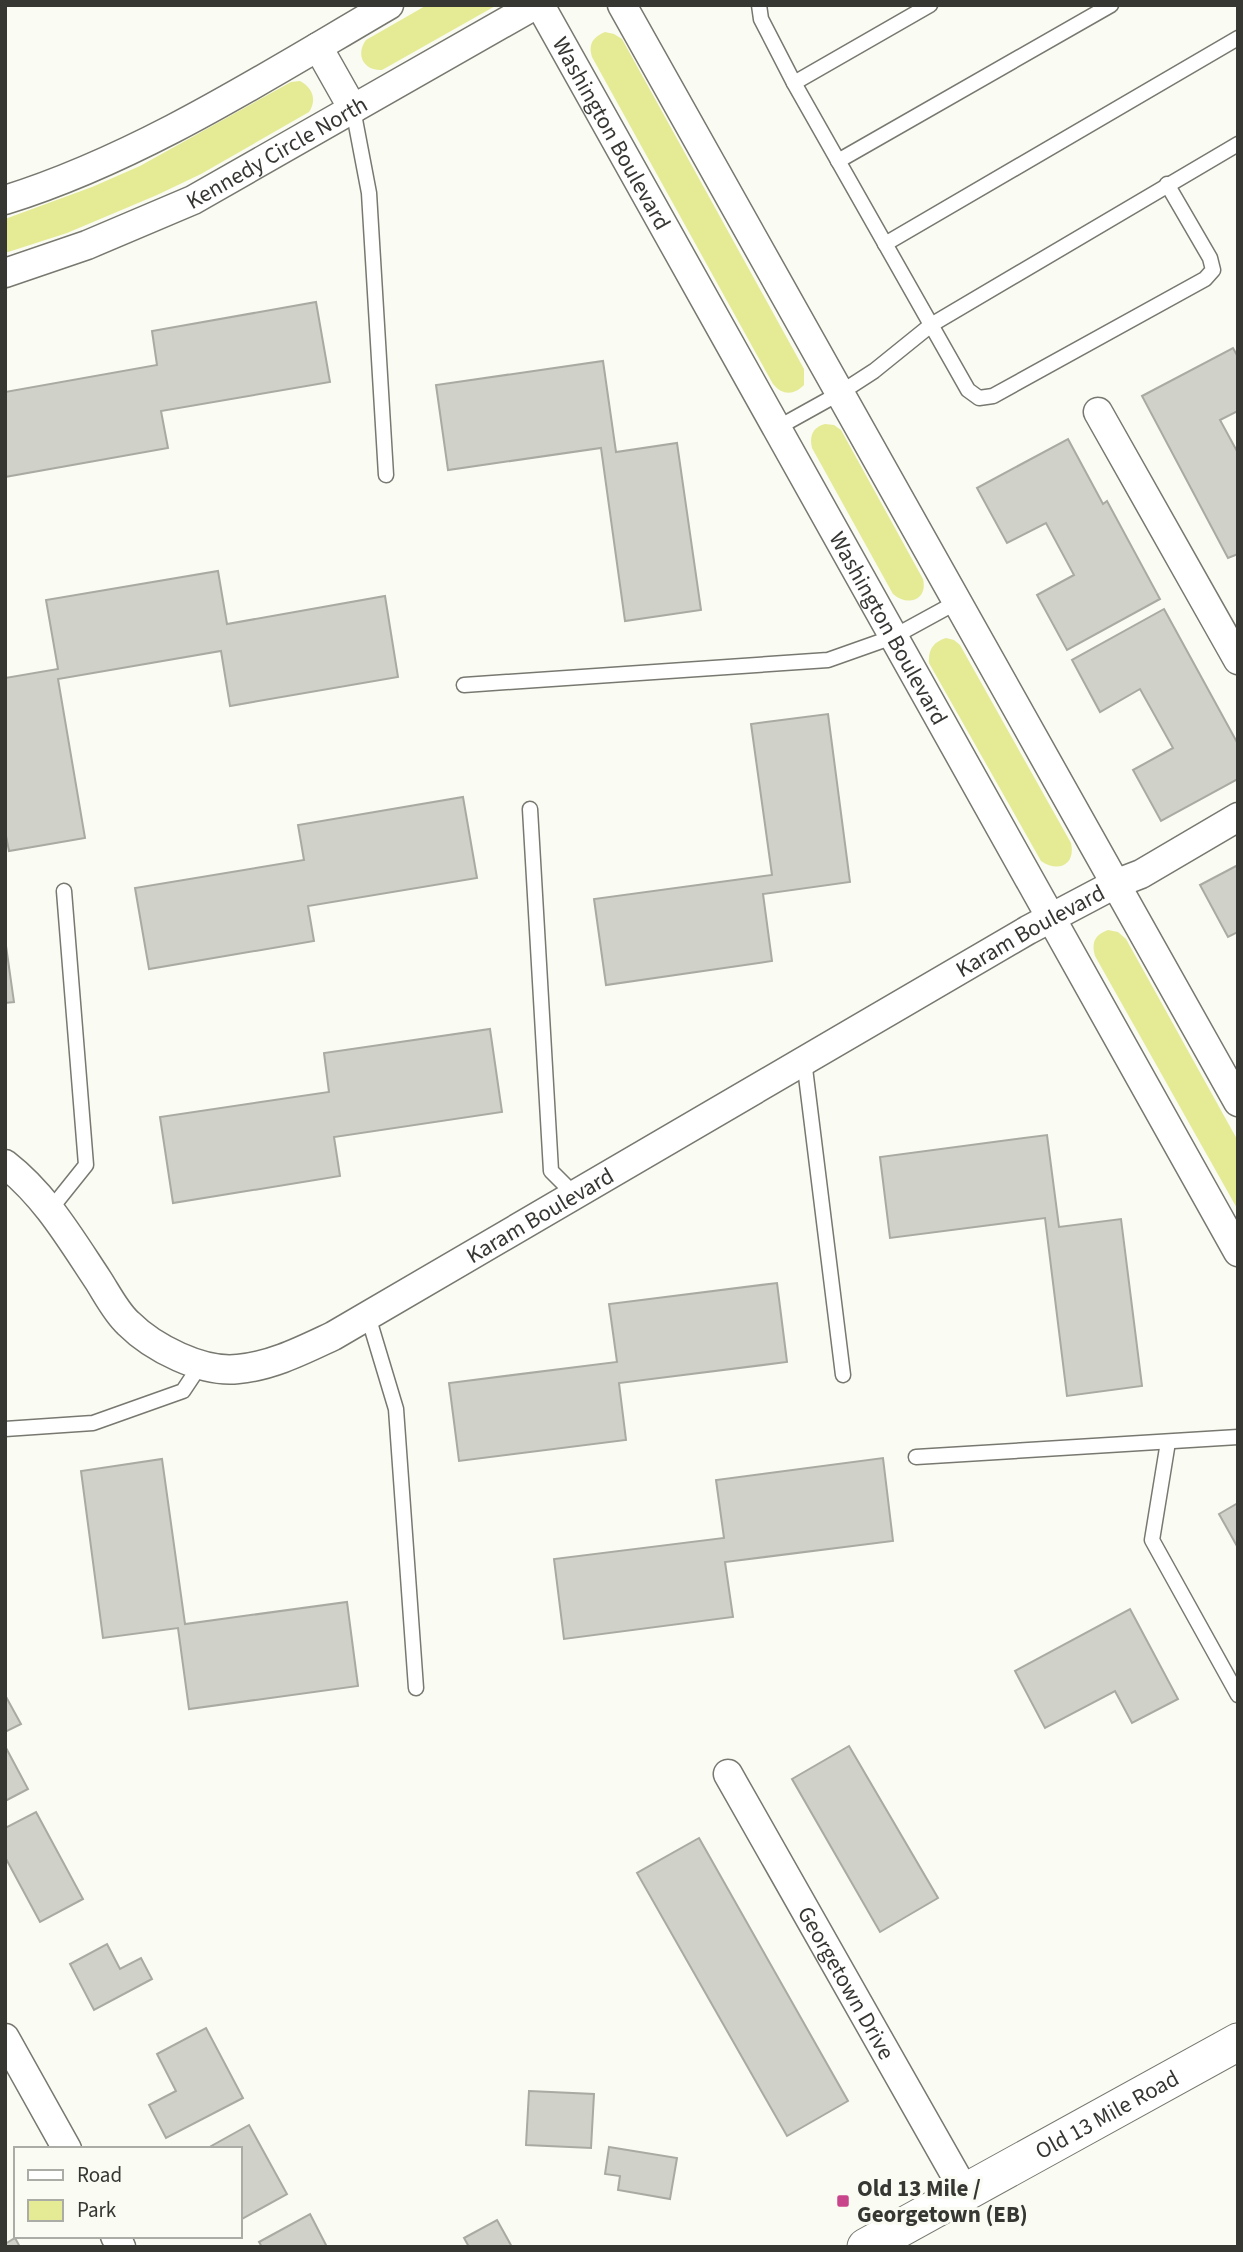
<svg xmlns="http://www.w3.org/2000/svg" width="1243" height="2252" font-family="'Source Sans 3',sans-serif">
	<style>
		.green { fill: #e5ea95 }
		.building { fill: #d0d1c8; stroke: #a9aaa1; stroke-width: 2 }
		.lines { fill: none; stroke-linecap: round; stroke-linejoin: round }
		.service-casing { stroke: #787870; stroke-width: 17 }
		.minor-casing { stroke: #787870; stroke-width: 31 }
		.tertiary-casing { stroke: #787870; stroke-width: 39 }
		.service { stroke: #fff; stroke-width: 14 }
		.minor { stroke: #fff; stroke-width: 28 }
		.tertiary { stroke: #fff; stroke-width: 37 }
		.poi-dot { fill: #c8458b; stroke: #fafbf2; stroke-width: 2.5 }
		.labels { text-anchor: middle; stroke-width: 6; stroke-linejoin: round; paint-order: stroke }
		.street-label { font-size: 23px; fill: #363633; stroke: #fafbf2 }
		.poi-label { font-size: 23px; font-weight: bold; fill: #363633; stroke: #fafbf2; text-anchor: start }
	</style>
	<rect width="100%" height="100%" fill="#fafbf2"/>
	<!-- green -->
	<g class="green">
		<path d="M 427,5 L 497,5 L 382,70 C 364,71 355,55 366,40 Z"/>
		<path d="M 605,32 L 614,34 L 622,39 L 804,369 L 804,385 C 794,395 783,396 773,384 L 592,57 C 588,44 593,37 605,32 Z"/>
		<path d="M 300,81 C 313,88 317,100 309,112 L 201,174 L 157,195 L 67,233 L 5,253 L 5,219 L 92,187 L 140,166 L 291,82 Z"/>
		<path d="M 825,424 L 834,425 L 841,430 L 923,579 C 928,600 908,607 893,594 L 812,448 C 809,436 813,427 825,424 Z"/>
		<path d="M 946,638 L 954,640 L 960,645 L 1071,843 C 1076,865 1058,873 1041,861 L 929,663 C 928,650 933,642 946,638 Z"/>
		<path d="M 1108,930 L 1118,932 L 1126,939 L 1238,1141 L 1238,1210 L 1095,956 C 1091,942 1095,935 1108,930 Z"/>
	</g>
	<!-- building -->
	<g class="building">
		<path d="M 316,302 L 330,382 L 161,411 L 168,448 L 5,477 L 5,392 L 157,365 L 152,331 Z"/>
		<path d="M 1233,348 L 1238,357 L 1238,411 L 1220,420 L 1238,453 L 1238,554 L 1228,558 L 1142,396 Z"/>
		<path d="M 603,361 L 616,452 L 677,443 L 701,610 L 625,621 L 601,448 L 448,470 L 436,385 Z"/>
		<path d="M 1068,439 L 1103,504 L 1107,501 L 1160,599 L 1067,650 L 1037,595 L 1074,575 L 1046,523 L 1007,543 L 977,488 Z"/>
		<path d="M 218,571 L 227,624 L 385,596 L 398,677 L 230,706 L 221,651 L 58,679 L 85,838 L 9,851 L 5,831 L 5,678 L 58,669 L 46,600 Z"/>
		<path d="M 1164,609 L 1238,744 L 1238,779 L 1161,821 L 1133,770 L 1173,748 L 1140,689 L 1100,712 L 1072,660 Z"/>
		<path d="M 828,714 L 850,882 L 763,894 L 772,961 L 606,985 L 594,899 L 772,875 L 751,724 Z"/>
		<path d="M 463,797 L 477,878 L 308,906 L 314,941 L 149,969 L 135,888 L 304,860 L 298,825 Z"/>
		<path d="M 1238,865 L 1238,932 L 1228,937 L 1200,885 Z"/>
		<path d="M 5,939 L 14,1002 L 5,1003 Z"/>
		<path d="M 490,1029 L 502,1112 L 334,1137 L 340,1176 L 173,1203 L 160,1117 L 329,1092 L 324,1053 Z"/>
		<path d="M 1047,1135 L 1059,1227 L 1121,1219 L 1142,1386 L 1067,1396 L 1045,1218 L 890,1238 L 880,1157 Z"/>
		<path d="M 777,1283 L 787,1362 L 619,1383 L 626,1440 L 459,1461 L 449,1383 L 617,1362 L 609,1304 Z"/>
		<path d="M 883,1458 L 893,1541 L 725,1562 L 733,1617 L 564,1639 L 554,1559 L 724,1538 L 716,1480 Z"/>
		<path d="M 162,1459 L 185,1624 L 347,1602 L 358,1686 L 189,1709 L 178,1628 L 103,1638 L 81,1471 Z"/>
		<path d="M 1238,1503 L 1238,1548 L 1219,1514 Z"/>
		<path d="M 1130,1609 L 1178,1699 L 1132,1723 L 1115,1691 L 1045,1728 L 1015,1671 Z"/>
		<path d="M 5,1695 L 21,1724 L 5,1732 Z"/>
		<path d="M 5,1746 L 28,1789 L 5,1801 Z"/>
		<path d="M 849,1746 L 938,1898 L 880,1932 L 792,1779 Z"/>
		<path d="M 36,1812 L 83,1899 L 40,1922 L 5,1857 L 5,1828 Z"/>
		<path d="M 699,1838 L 848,2101 L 787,2136 L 637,1873 Z"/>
		<path d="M 107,1944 L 120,1969 L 141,1958 L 152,1979 L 94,2010 L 70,1964 Z"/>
		<path d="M 206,2028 L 243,2098 L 166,2138 L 149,2105 L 176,2091 L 157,2054 Z"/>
		<path d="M 529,2091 L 594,2094 L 591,2148 L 526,2145 Z"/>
		<path d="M 249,2125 L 287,2194 L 240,2220 L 240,2149 L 206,2149 Z"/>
		<path d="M 609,2147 L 677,2158 L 670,2199 L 618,2190 L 620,2176 L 605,2174 Z"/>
		<path d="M 310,2214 L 327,2247 L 262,2247 L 259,2242 Z"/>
		<path d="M 497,2220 L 512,2247 L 469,2247 L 464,2238 Z"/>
		<path d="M 15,2238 L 20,2247 L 5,2247 L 5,2244 Z"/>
	</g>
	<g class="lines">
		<!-- service casing -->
		<g class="service-casing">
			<g id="service">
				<path d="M 759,5 L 761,19 L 794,83 L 968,390 L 979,398 L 993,396 L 1205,279 L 1213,270 L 1210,258 L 1167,184"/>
				<path d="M 794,83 L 930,5"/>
				<path d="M 353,109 L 369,193 L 386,475"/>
				<path d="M 838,161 L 1111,5"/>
				<path d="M 885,244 L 1238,38"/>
				<path d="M 777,428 L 840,393 L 874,371 L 931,325 L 1238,144"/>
				<path d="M 464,685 L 828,660 L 893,637 L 957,602"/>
				<path d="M 530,809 L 551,1171 L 575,1195"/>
				<path d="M 804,1060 L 843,1375"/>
				<path d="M 50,1210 L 86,1165 L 64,891"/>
				<path d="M 368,1316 L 396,1409 L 416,1688"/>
				<path d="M 5,1429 L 93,1423 L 183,1391 L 201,1364"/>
				<path d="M 1168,1442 L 1152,1540 L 1238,1695"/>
				<path d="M 916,1457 L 1238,1437"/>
			</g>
		</g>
		<!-- minor casing -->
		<g class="minor-casing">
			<g id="minor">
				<path id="s1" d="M 540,5 L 1238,1252"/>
				<path d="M 622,5 L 1238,1102"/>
				<path d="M 318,47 L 353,109"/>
				<path d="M 5,200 C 140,158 267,76 389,5"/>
				<path id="s2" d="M 5,273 L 87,245 L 193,200 L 535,5"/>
				<path d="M 1098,412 L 1238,660"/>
				<path id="s3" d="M 5,1164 C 45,1195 70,1238 98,1280 C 107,1294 116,1312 128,1323 C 153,1348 202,1373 238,1369 C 272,1366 303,1350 333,1336 L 1028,930 L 1115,884 L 1141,874 L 1238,817"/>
				<path id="s4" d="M 728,1774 L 965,2192"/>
				<path d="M 5,2038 L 67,2149"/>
				<path d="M 115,2236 L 121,2247"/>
			</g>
		</g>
		<!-- tertiary casing -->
		<g class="tertiary-casing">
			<g id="tertiary">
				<path id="s5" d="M 866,2247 L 1238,2042"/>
			</g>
		</g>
		<!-- service -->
		<use href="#service" class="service"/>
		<!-- minor -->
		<use href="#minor" class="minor"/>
		<!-- tertiary -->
		<use href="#tertiary" class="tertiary"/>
	</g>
	<!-- markers -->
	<rect class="poi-dot" x="836" y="2194" width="14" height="14" rx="3.5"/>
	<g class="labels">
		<!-- street labels -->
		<g class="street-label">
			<text dy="8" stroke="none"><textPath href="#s1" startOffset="147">Washington Boulevard</textPath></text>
			<text dy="8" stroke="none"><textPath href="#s2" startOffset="298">Kennedy Circle North</textPath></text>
			<text dy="8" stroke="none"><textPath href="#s1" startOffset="714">Washington Boulevard</textPath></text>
			<text dy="8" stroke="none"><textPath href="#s3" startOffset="1232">Karam Boulevard</textPath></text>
			<text dy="8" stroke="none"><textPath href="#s3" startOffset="665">Karam Boulevard</textPath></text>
			<text dy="8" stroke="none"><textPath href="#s4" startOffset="240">Georgetown Drive</textPath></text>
			<text dy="8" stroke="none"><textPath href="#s5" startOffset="275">Old 13 Mile Road</textPath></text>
		</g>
		<!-- poi labels -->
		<g class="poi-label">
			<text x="857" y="2196">Old 13 Mile /<tspan x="857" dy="26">Georgetown (EB)</tspan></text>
		</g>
	</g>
	<!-- border -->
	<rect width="1243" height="2252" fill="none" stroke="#363633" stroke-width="14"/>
	<!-- legend -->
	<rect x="14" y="2147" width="228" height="91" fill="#fafbf2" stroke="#acaca6" stroke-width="2"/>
	<rect x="28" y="2170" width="35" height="10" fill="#ffffff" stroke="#acaca6" stroke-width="2"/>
	<text x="77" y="2182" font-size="21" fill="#363633">Road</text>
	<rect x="28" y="2200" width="35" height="21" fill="#e5ea95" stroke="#acaca6" stroke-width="2"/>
	<text x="77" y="2217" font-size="21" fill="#363633">Park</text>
</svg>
